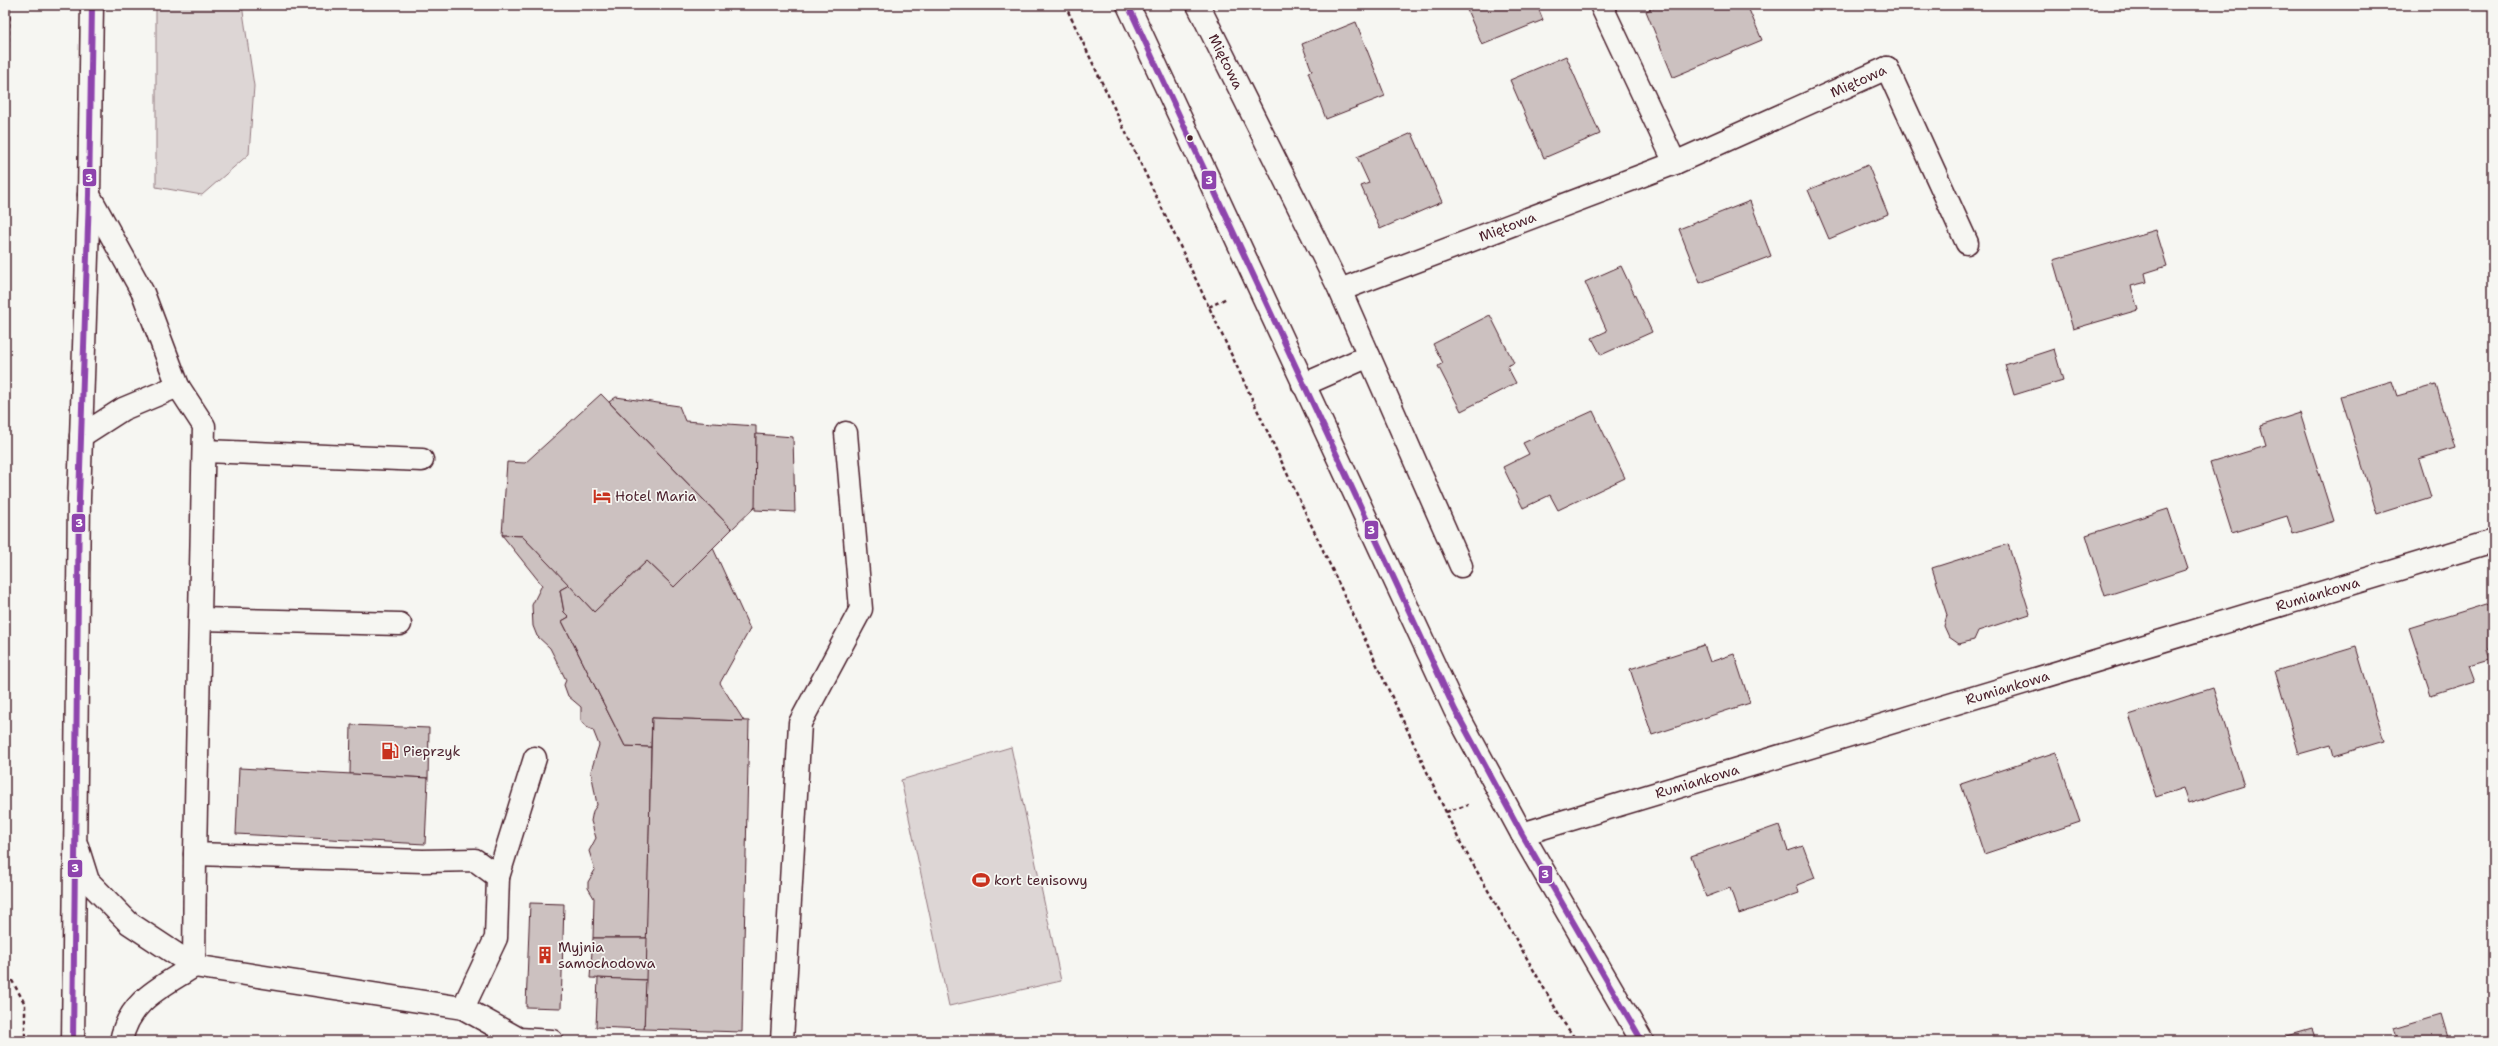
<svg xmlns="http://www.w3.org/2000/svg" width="2498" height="1046" font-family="'Shantell Sans',sans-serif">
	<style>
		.green { fill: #ddd6d5; stroke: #947a80 }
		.building { fill: #ccc1c0; stroke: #4a1f2b }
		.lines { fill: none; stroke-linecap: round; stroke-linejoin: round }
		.lane-casing { stroke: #4a1f2b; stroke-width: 25 }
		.street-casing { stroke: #4a1f2b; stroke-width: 25 }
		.secondary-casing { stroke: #4a1f2b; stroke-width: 25 }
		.path { stroke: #4a1f2b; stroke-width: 2.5; stroke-dasharray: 4 3; stroke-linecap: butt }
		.lane { stroke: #f6f6f2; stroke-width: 22 }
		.street { stroke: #f6f6f2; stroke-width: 22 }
		.secondary { stroke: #f6f6f2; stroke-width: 22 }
		.bus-1-casing { stroke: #f6f6f2; stroke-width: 9 }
		.bus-1 { stroke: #8e44ad; stroke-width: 6 }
		.bus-dot { fill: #4a1f2b; stroke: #f6f6f2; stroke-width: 1.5 }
		.labels { text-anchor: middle; stroke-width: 3.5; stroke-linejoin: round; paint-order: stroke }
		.street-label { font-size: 14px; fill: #4a1f2b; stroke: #f6f6f2 }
		.poi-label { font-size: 14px; fill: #4a1f2b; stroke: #f6f6f2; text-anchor: start }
		.line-badge { stroke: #f6f6f2; stroke-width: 1.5 }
		.badge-label { font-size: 11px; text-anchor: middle; font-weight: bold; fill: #fff }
	</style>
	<rect width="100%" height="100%" fill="#f6f6f2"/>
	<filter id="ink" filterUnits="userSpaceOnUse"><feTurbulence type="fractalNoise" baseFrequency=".025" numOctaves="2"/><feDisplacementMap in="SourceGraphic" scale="8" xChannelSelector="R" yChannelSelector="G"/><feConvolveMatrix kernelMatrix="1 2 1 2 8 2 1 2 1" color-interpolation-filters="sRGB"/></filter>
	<g filter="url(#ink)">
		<!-- green -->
		<g class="green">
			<path d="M 156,5 L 242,5 L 254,86 L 249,154 L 202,195 L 156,187 Z"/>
			<path d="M 1011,747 L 1061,981 L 949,1006 L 901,780 Z"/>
		</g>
		<!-- building -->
		<g class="building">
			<path d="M 1465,5 L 1537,5 L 1543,20 L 1482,45 Z"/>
			<path d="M 1661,5 L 1747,5 L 1762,40 L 1673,77 L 1646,11 Z"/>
			<path d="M 1356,22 L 1385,96 L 1326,119 L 1308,72 L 1312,71 L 1302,44 Z"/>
			<path d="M 1566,56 L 1600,134 L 1544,158 L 1510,80 Z"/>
			<path d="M 1412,133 L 1442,202 L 1380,229 L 1361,186 L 1369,183 L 1357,157 Z"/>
			<path d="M 1868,165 L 1888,214 L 1829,239 L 1808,190 Z"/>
			<path d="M 1750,201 L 1771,256 L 1700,283 L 1679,229 Z"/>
			<path d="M 2156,230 L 2167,266 L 2145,273 L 2147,282 L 2131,286 L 2138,310 L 2073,329 L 2053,260 Z"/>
			<path d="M 1621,266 L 1652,332 L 1601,355 L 1592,338 L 1607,331 L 1585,282 Z"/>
			<path d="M 1490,315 L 1514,363 L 1507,366 L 1516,383 L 1461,411 L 1438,366 L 1443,363 L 1433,344 Z"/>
			<path d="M 2054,349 L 2063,380 L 2014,395 L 2005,365 Z"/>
			<path d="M 2392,381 L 2397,396 L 2436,385 L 2455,448 L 2419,459 L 2431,497 L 2377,514 L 2341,396 Z"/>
			<path d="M 601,394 L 732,529 L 674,587 L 647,561 L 594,612 L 522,536 L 502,535 L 507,462 L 525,463 Z"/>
			<path d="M 616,397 L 679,406 L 685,421 L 756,426 L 756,506 L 732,529 L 609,402 Z"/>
			<path d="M 1593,411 L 1625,478 L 1558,510 L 1550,495 L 1523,508 L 1503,467 L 1529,454 L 1523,443 Z"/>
			<path d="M 2300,413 L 2334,521 L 2293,534 L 2287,516 L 2232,533 L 2210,463 L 2266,446 L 2260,426 Z"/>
			<path d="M 756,434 L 793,437 L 795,512 L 755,510 Z"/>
			<path d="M 2168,509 L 2188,569 L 2105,596 L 2086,535 Z"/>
			<path d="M 502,535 L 522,536 L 569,585 L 560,590 L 564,612 L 569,617 L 562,621 L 625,746 L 651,747 L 647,938 L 593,938 L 594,898 L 588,888 L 588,882 L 595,870 L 589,851 L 596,838 L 591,821 L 593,811 L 597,805 L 591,771 L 599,745 L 593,730 L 586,727 L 581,720 L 581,707 L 568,696 L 564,685 L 566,680 L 550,648 L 537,636 L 533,626 L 532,605 L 542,585 Z"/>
			<path d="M 2008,544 L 2030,614 L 1978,631 L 1974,640 L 1959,644 L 1949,637 L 1944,626 L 1947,615 L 1932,568 Z"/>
			<path d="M 713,548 L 750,629 L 720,683 L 744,721 L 652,718 L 651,747 L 625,746 L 562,621 L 569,617 L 564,612 L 560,590 L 569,585 L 594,612 L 647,561 L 674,587 Z"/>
			<path d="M 2493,602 L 2493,647 L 2486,649 L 2489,659 L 2469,665 L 2475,681 L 2431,695 L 2409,628 Z"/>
			<path d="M 1704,645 L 1710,662 L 1734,654 L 1750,703 L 1652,735 L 1630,669 Z"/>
			<path d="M 2356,647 L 2384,741 L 2334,756 L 2331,745 L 2299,754 L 2275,671 Z"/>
			<path d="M 2213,688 L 2244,786 L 2188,804 L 2183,788 L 2156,797 L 2129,715 Z"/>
			<path d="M 652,718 L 749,721 L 742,1032 L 644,1029 Z"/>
			<path d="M 351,725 L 429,728 L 428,778 L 350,774 Z"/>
			<path d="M 2056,752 L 2080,822 L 1984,854 L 1961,784 Z"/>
			<path d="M 239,768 L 428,778 L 425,844 L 236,834 Z"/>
			<path d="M 1779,825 L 1788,851 L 1803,846 L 1815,878 L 1797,885 L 1799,893 L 1739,914 L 1730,888 L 1706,897 L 1691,856 Z"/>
			<path d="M 530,903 L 564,904 L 561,1008 L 526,1007 Z"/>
			<path d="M 593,938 L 647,938 L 646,980 L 590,978 Z"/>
			<path d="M 598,978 L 646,980 L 644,1029 L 596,1027 Z"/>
			<path d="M 2441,1014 L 2449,1041 L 2398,1041 L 2394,1028 Z"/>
			<path d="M 2312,1030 L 2316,1041 L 2273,1041 Z"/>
		</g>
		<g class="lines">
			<!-- lane casing -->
			<g class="lane-casing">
				<g id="lane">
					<path id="s1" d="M 1198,5 L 1340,290 L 1461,566"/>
					<path d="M 1887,68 L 1967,243"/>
					<path d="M 89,195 L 143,293 L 178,386 L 204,426 L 195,854 L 423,861 L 475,860 L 498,877 L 496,938 L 463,1008"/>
					<path d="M 1303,385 L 1369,356"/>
					<path d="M 81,436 L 123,409 L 178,386"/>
					<path d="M 204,451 L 422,460"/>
					<path d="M 200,619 L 400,624"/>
					<path d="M 77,846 L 88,881 L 129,923 L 194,966 L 463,1008 L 519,1039 L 552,1041"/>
					<path d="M 498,877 L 535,758"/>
					<path d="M 194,966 L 195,854"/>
					<path d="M 121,1041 C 129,1000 162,987 194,966"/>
					<path d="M 782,1041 L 800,723 L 861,609 L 846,433"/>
				</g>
			</g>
			<!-- street casing -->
			<g class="street-casing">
				<g id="street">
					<path d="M 1128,5 L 1455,710 L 1522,834 L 1642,1041"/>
					<path d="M 1601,5 L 1675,163"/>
					<path id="s2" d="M 1340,290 L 1675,163 L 1887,68"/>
					<path id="s3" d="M 1522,834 L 2493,541"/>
				</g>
			</g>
			<!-- secondary casing -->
			<g class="secondary-casing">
				<path id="secondary" d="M 73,1041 L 79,499 L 89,195 L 92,5"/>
			</g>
			<!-- path -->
			<g class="path">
				<path d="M 1065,5 L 1209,307 L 1459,840 L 1564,1023 L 1577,1041"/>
				<path d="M 5,104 L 10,5"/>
				<path d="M 1209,307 L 1227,298"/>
				<path d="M 5,417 L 5,472"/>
				<path d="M 1446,812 L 1468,805"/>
				<path d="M 5,968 L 25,1004 L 25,1041"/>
			</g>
			<!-- lane -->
			<use href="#lane" class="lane"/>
			<!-- street -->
			<use href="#street" class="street"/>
			<!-- secondary -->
			<use href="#secondary" class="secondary"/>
			<!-- bus-1 casing -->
			<g class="bus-1-casing">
				<g id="bus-1">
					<path d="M 1128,5 L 1455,710 L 1522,834 L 1642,1041"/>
					<path d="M 73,1041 L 79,499 L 89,195 L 92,5"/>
				</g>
			</g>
			<!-- bus-1 -->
			<use href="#bus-1" class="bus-1"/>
		</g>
	</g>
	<!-- icons -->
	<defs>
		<g id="hotel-bare" transform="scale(1.38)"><path d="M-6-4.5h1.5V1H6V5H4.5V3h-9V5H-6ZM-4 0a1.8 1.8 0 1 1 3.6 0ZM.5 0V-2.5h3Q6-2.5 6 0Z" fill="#c8321e" stroke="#f6f6f2" stroke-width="2.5" paint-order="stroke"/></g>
		<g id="fuel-bare" transform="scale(1.38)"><path d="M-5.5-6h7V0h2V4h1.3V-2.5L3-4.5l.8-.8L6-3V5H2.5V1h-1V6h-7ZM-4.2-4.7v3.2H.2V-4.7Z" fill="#c8321e" stroke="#f6f6f2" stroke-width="2.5" paint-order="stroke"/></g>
		<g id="stadium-bare" transform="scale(1.38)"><path d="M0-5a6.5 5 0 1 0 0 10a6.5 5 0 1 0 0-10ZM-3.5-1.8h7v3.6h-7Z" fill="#c8321e" stroke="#f6f6f2" stroke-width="2.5" paint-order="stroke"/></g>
		<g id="building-bare" transform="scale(1.38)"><path d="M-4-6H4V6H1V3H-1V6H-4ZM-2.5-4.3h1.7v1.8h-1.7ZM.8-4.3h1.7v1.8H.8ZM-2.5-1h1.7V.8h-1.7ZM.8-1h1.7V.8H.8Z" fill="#c8321e" stroke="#f6f6f2" stroke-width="2.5" paint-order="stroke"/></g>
	</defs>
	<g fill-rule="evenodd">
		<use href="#hotel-bare" x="602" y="496"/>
		<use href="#fuel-bare" x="390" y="751"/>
		<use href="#stadium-bare" x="981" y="880"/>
		<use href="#building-bare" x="545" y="955"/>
	</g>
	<!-- markers -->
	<circle class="bus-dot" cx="1190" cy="138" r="3.5"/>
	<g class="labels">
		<!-- street labels -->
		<g class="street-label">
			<text dy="5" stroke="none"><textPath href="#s1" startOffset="63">Miętowa</textPath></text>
			<text dy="5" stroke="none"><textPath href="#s2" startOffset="559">Miętowa</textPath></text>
			<text dy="5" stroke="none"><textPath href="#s2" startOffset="179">Miętowa</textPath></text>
			<text dy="5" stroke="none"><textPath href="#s3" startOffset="831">Rumiankowa</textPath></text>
			<text dy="5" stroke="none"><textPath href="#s3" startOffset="507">Rumiankowa</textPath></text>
			<text dy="5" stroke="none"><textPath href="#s3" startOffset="183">Rumiankowa</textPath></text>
		</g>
		<!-- poi labels -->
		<g class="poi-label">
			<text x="615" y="501">Hotel Maria</text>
			<text x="403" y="756">Pieprzyk</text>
			<text x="994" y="885">kort tenisowy</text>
			<text x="558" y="952">Myjnia<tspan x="558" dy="16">samochodowa</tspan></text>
		</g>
	</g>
	<g class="line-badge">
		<rect x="82" y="168" width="15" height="19" rx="4" fill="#8e44ad"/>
		<rect x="1201" y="170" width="16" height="20" rx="4" fill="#8e44ad"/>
		<rect x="71" y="513" width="15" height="20" rx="4" fill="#8e44ad"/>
		<rect x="1364" y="520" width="15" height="20" rx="4" fill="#8e44ad"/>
		<rect x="67" y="859" width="16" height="19" rx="4" fill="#8e44ad"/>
		<rect x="1538" y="865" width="15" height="19" rx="4" fill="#8e44ad"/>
	</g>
	<g class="badge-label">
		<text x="89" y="182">3</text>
		<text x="1209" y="184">3</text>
		<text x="79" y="527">3</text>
		<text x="1371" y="534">3</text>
		<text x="75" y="872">3</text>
		<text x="1545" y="878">3</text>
	</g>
	<!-- margin -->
	<rect width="2498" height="1046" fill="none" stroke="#f6f6f2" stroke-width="20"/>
	<rect x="10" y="10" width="2478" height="1026" fill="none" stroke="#4a1f2b" stroke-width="1.5" filter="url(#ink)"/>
</svg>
